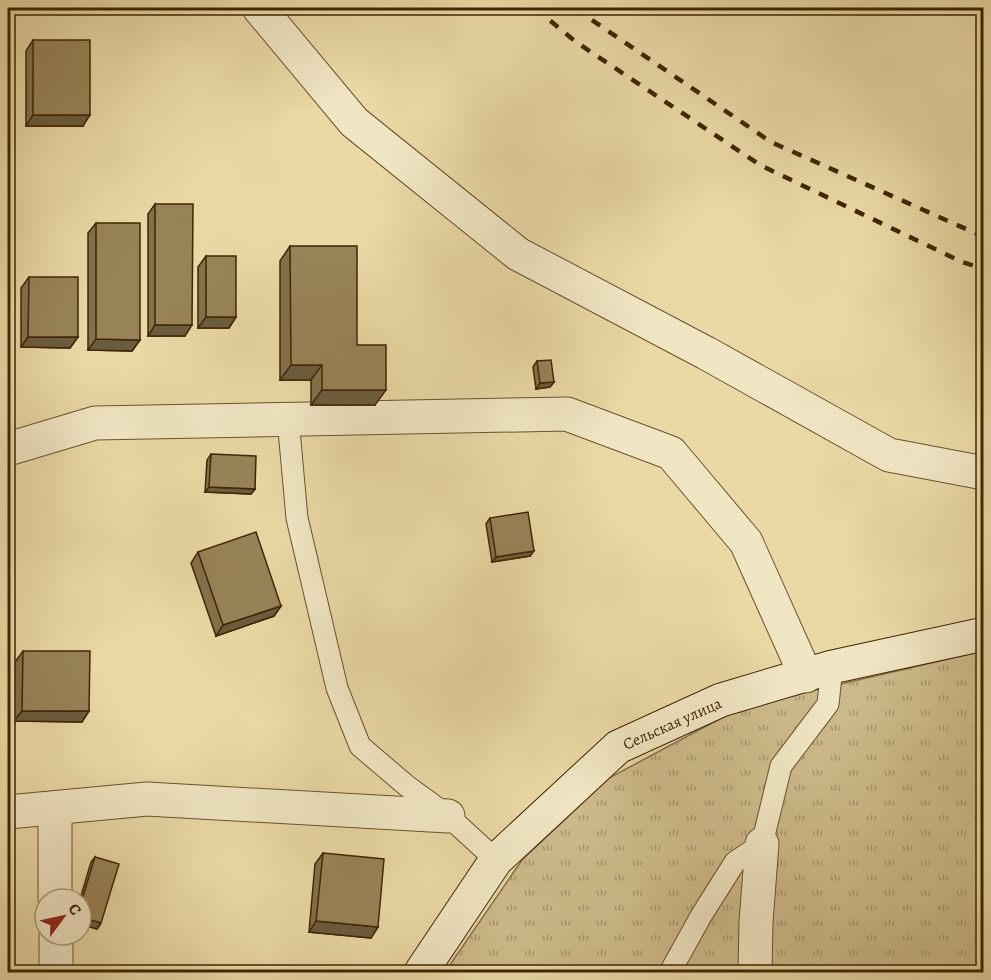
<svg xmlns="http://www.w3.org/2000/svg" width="991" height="980" font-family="Alegreya,serif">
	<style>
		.grass { fill: url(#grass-tufts); stroke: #867048; stroke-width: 1.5 }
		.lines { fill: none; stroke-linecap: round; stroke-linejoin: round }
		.lane-casing { stroke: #6a522d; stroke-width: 23 }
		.street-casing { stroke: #6a522d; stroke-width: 35 }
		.secondary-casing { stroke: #402505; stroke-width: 35 }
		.lane { stroke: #f1e6c4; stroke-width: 21 }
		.street { stroke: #f1e6c4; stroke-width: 33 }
		.secondary { stroke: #f1e6c4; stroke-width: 33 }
		.rail { stroke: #402505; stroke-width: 4.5; stroke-dasharray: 10 10; stroke-linecap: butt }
		.wall { fill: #83714c; stroke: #402505; stroke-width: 1.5 }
		.shaded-wall { fill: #6a5c3e; stroke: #402505; stroke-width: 1.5 }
		.building { fill: #988358; stroke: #402505; stroke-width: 1.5 }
		.labels { text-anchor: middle; stroke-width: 4.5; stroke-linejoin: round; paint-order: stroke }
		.street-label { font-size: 16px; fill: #402505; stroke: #f1e6c4 }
	</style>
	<defs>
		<pattern id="grass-tufts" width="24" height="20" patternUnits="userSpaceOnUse" patternTransform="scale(1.5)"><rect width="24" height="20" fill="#cdba8a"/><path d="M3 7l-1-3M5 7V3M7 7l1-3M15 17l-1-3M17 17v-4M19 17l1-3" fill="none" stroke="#a8976f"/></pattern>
	</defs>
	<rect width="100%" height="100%" fill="#ead9a5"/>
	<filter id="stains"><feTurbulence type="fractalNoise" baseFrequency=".00333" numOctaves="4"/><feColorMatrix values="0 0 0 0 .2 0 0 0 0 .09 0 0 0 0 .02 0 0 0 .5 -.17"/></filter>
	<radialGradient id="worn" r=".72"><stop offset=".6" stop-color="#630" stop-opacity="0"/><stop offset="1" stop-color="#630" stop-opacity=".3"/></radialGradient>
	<!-- grass -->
	<path class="grass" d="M 983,651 L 983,972 L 445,972 L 522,860 L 609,778 L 727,715 L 802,693 Z"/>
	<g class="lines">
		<!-- lane casing -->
		<g class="lane-casing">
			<g id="lane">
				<path d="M 288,419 L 297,518 L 337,688 L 360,746 L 407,786 L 448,816 L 496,860"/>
				<path d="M 670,972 L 701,916 L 735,862 L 762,844 L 781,766 L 828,704 L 832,667"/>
			</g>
		</g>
		<!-- street casing -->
		<g class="street-casing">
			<g id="street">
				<path d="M 259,8 L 354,122 L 518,254 L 706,353 L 889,455 L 984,473"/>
				<path d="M 8,449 L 95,423 L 567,414 L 671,453 L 746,542 L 806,676"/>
				<path d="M 55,808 L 55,899"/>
				<path d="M 8,812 L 147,799 L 448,816"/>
				<path d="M 56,972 L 56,935"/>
				<path d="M 755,972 L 756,922 L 762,844"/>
			</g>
		</g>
		<!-- secondary casing -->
		<g class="secondary-casing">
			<path id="secondary" d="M 421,972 L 496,860 L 618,747 L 721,700 L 832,667 L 984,634"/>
		</g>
		<!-- lane -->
		<use href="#lane" class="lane"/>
		<!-- street -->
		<use href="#street" class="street"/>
		<!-- secondary -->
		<use href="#secondary" class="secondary"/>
		<!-- rail -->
		<g class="rail">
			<path d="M 535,8 L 576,42 L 760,165 L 962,262 L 984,269"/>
			<path d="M 576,8 L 589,18 L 771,142 L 984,237"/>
		</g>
	</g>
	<!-- wall -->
	<g class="wall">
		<path d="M 33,40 L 83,126 L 26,126 L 26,51 Z"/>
		<path d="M 155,204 L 185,336 L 148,336 L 148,214 Z"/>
		<path d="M 96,223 L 140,340 L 132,351 L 88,350 L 88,233 Z"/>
		<path d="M 290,246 L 357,345 L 375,405 L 311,405 L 311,380 L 280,380 L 280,261 Z"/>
		<path d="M 206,256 L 236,317 L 229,328 L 198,328 L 198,267 Z"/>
		<path d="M 29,277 L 78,337 L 70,348 L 21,347 L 21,288 Z"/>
		<path d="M 537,361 L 554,382 L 550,387 L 536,389 L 533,367 Z"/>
		<path d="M 211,454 L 255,489 L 251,494 L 205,492 L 207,460 Z"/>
		<path d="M 490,518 L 530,556 L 492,562 L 486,524 Z"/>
		<path d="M 198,552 L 281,606 L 274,616 L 216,636 L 191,563 Z"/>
		<path d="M 23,651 L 89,711 L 82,722 L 14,721 L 15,662 Z"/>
		<path d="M 323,853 L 378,927 L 371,938 L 309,932 L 315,864 Z"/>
		<path d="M 95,857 L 101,923 L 97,929 L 81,924 L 81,899 L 80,899 L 91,862 Z"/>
	</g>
	<!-- shaded-wall -->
	<g class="shaded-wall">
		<path d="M 33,115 L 90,115 L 83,126 L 26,126 Z"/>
		<path d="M 206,317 L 236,317 L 229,328 L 198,328 Z"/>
		<path d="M 155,325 L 192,325 L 185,336 L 148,336 Z"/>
		<path d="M 28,337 L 78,337 L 70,348 L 21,347 Z"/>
		<path d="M 96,339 L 140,340 L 132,351 L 88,350 Z"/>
		<path d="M 291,365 L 322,365 L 311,380 L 280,380 Z"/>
		<path d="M 554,382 L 550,387 L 536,389 L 540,383 Z"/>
		<path d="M 322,390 L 386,390 L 375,405 L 311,405 Z"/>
		<path d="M 209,487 L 255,489 L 251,494 L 205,492 Z"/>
		<path d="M 534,551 L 530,556 L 492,562 L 496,557 Z"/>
		<path d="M 281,606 L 274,616 L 216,636 L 223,625 Z"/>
		<path d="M 22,711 L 89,711 L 82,722 L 14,721 Z"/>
		<path d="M 81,917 L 101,923 L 97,929 L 81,924 Z"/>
		<path d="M 316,921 L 378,927 L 371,938 L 309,932 Z"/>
	</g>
	<!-- building -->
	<g class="building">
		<rect x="33" y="40" width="57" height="75"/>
		<path d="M 155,204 L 193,204 L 192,325 L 155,325 Z"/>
		<path d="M 96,223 L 140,223 L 140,340 L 96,339 Z"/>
		<path d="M 290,246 L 357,246 L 357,345 L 386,345 L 386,390 L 322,390 L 322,365 L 291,365 Z"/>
		<rect x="206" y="256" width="30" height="61"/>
		<path d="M 29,277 L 78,277 L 78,337 L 28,337 Z"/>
		<path d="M 551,360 L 554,382 L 540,383 L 537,361 Z"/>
		<path d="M 211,454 L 256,456 L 255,489 L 209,487 Z"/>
		<path d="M 528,512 L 534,551 L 496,557 L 490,518 Z"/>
		<path d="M 256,532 L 281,606 L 223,625 L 198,552 Z"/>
		<path d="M 23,651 L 90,651 L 89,711 L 22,711 Z"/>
		<path d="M 323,853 L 384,859 L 378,927 L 316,921 Z"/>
		<path d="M 95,857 L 119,864 L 101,923 L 81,917 L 81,903 Z"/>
	</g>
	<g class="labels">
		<!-- street labels -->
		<g class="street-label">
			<text transform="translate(672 723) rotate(-24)" y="6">Сельская улица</text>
		</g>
	</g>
	<!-- margin -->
	<rect width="991" height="980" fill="none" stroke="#ead9a5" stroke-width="30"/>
	<rect x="9" y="9" width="973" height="962" fill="none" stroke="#402505" stroke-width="3"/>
	<rect x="15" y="15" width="961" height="950" fill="none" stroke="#402505" stroke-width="1.5"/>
	<!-- north arrow -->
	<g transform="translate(63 917) rotate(57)"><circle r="28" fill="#f1e6c4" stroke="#aa9978" stroke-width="1.5"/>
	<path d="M0-4.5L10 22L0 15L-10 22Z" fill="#8f2418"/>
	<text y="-9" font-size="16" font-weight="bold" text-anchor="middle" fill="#402505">С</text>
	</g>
	<rect width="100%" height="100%" filter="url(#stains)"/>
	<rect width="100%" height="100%" fill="url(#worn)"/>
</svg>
